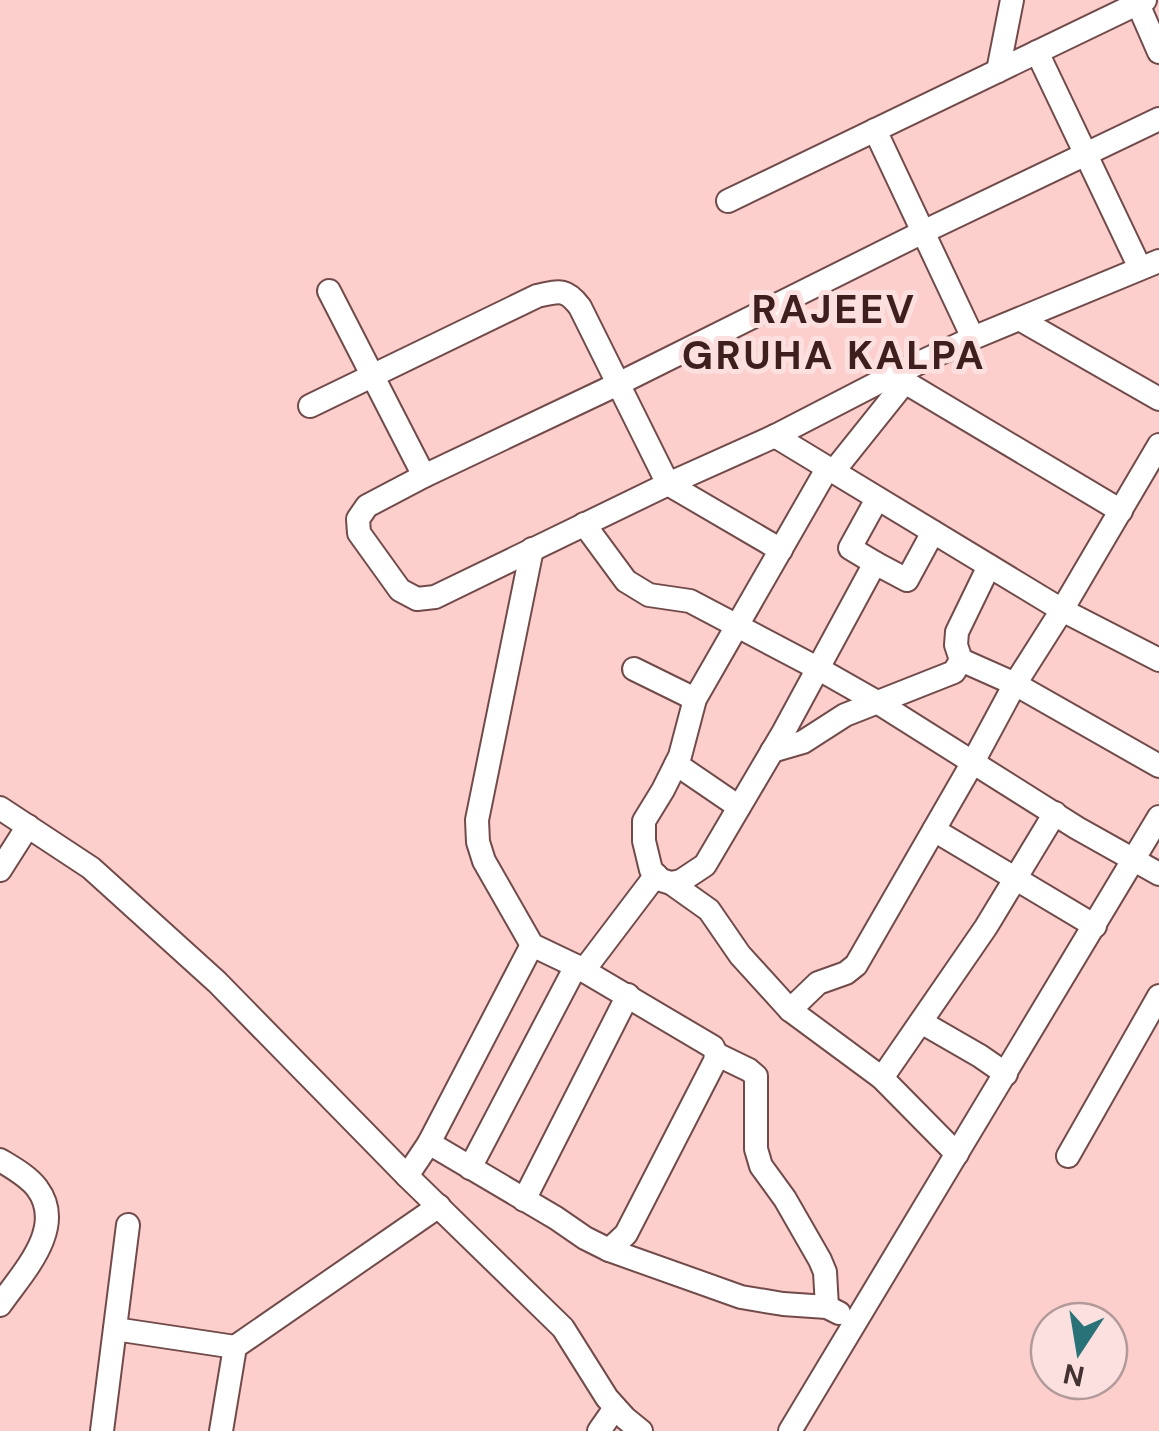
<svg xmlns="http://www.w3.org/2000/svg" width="1159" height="1431" font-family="'DM Sans',sans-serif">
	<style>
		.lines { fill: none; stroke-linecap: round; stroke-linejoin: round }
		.minor-casing { stroke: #714b4a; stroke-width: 26 }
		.minor { stroke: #fff; stroke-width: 22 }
		.labels { text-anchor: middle; stroke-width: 10; stroke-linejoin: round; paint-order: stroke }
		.district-label { font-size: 40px; font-weight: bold; letter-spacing: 2.5px; fill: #3f1e1e; stroke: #fce0df }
	</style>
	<rect width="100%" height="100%" fill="#fccecc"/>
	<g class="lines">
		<!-- minor casing -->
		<g class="minor-casing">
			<g id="minor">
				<path d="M 1138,4 L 1159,52"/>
				<path d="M 1037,52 L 1140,268"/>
				<path d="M 998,71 L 1012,0"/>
				<path d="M 1159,119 L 923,232 L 618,384 L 424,476 L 367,506 L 358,519 L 359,533 L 400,590 L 417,599 L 435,597 L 668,484 L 775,436 L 893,375 L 973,338 L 1159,261"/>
				<path d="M 875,130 L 973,338"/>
				<path d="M 728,201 L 1145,0"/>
				<path d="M 329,291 L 424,476"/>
				<path d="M 1021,320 L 1159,399"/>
				<path d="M 893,375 L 1121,511"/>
				<path d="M 310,406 L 537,296 C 559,291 566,288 580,307 L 668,484 L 781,550"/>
				<path d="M 775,436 L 1062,610 L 1159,660"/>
				<path d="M 827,469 L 695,699 L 680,756 L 663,790 L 644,821 L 644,841 L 651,870 L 661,880 L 671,883 L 681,881 L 705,865 L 784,731 L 875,563 L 907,580 L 933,532"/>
				<path d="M 833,472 L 905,382"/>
				<path d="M 584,524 L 626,581 L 649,595 L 690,601 L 819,669 L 877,702 L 1077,828 L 1159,874"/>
				<path d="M 875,563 L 850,548 L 877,499"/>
				<path d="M 961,660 L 1015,684 L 1159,766"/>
				<path d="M 634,669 L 695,699"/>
				<path d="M 772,751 L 803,742 L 845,715 L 954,672 L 961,660 L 956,645 L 957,632 L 989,566"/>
				<path d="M 676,764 L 739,807"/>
				<path d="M 0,808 L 91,868 L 217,982 L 407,1176 L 563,1328 L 607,1398 L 625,1418 L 641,1431"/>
				<path d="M 934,830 L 1095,926"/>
				<path d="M 0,870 L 28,826"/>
				<path d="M 671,883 L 709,910 L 740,955 L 790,1010 L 882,1078 L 957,1154"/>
				<path d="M 584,970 L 656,875"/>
				<path d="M 790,1010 L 818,983 L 846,973 L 856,965 L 973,762 L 1015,684 L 1062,610 L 1159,445"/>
				<path d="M 921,1022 L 980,1056 L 1006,1074"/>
				<path d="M 716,1054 L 749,1070 L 756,1076 L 756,1149 L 761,1166 L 785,1199 L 820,1260 L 825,1272 L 827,1307"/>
				<path d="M 882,1078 L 986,927 L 1055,813"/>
				<path d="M 429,1143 L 556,1218 L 585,1238 L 609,1250 L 626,1234 L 715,1061 L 716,1054 L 713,1047 L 576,966 L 532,945 L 484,861 L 478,842 L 477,820 L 532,549"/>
				<path d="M 1068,1156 L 1159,996"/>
				<path d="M 0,1160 C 13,1168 28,1176 37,1188 C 67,1228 22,1273 0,1305"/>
				<path d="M 470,1168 L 576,966"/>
				<path d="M 407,1176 L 429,1143 L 532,945"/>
				<path d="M 524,1200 L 628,995"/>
				<path d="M 609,1250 L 741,1297 L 783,1304 L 827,1307 L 839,1313"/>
				<path d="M 115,1329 L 235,1347"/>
				<path d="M 102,1431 L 128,1225"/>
				<path d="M 221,1431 L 235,1347 L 439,1206"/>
				<path d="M 599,1431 L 615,1408"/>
				<path d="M 790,1431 L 1159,817"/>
			</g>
		</g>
		<!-- minor -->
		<use href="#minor" class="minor"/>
	</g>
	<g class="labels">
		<!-- district labels -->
		<g class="district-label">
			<text x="834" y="323">RAJEEV<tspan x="834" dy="46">GRUHA KALPA</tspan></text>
		</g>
	</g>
	<!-- north arrow -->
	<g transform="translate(1079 1351) rotate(192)"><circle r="48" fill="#fce0df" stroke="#b29a9a" stroke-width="2.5"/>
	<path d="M0-8L18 38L0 25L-18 38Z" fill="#297378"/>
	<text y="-15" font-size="28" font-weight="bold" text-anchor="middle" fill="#443232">N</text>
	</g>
</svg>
